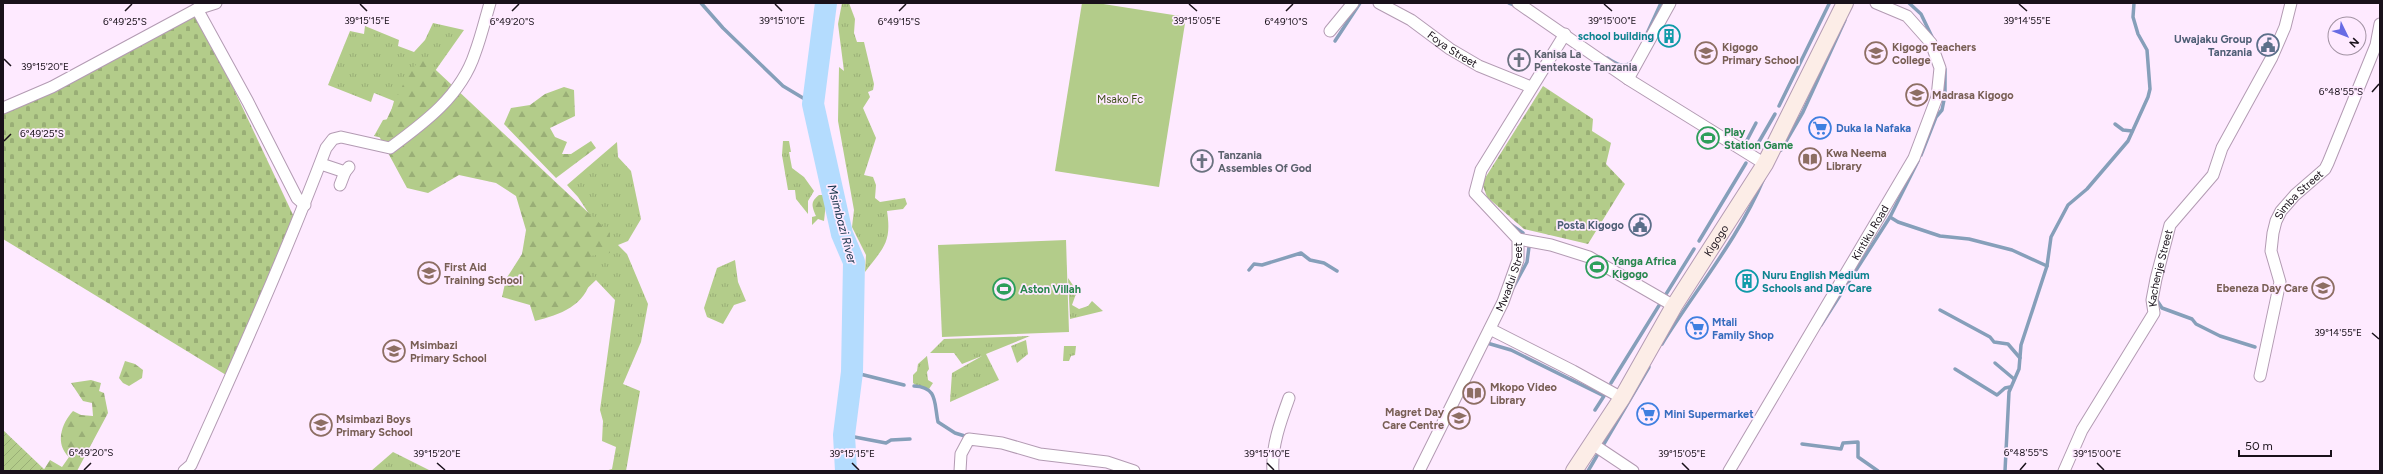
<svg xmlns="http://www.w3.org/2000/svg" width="2383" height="474" font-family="Figtree,sans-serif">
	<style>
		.grass { fill: url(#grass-tufts) }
		.forest { fill: url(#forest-firs) }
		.cemetery { fill: url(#cemetery-stones) }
		.park { fill: #b3cc8a }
		.garden { fill: url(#garden-furrows) }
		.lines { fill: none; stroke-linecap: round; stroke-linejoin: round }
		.stream { stroke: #869fba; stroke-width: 3.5 }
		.river { stroke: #b4dcfe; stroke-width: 22 }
		.minor-casing { stroke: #b39bb3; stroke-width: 13 }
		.secondary-casing { stroke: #b39bb3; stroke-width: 18 }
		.minor { stroke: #fff; stroke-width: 11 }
		.secondary { stroke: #fcede7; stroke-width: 16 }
		.ticks { fill: none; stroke: #19111a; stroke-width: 1.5 }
		.labels { text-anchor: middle; stroke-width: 3.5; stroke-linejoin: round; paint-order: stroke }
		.culture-label { font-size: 11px; font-weight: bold; fill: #0d838f; stroke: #feeaff; text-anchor: end }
		.service-label { font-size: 11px; font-weight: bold; fill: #4e5e75; stroke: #feeaff; text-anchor: end }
		.education-label { font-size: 11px; font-weight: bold; fill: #785e54; stroke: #feeaff; text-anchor: start }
		.street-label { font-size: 11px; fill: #19111a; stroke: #feeaff }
		.worship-label { font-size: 11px; font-weight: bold; fill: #5b616d; stroke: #feeaff; text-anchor: start }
		.park-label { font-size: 11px; fill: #3d4f18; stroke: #feeaff }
		.shop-label { font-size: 11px; font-weight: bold; fill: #366cbe; stroke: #feeaff; text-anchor: start }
		.leisure-label { font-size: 11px; font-weight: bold; fill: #27864d; stroke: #feeaff; text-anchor: start }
		.water-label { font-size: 12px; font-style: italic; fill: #16334a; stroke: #feeaff }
		.ticks-label { font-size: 10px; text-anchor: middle; fill: #19111a; stroke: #feeaff; stroke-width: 3.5; stroke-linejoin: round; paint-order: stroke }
	</style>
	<defs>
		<pattern id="grass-tufts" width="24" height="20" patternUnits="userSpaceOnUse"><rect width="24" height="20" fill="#b3cc8a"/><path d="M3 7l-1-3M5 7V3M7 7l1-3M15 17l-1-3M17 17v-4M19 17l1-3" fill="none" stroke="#99ae76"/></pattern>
		<pattern id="forest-firs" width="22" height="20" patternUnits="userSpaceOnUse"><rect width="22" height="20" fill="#b3cc8a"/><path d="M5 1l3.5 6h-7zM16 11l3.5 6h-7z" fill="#99ae76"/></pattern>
		<pattern id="cemetery-stones" width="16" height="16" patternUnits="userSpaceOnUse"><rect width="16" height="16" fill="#b3cc8a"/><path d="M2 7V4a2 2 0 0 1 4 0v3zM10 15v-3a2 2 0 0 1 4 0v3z" fill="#99ae76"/></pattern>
		<pattern id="garden-furrows" width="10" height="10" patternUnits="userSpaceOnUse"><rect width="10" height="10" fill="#b3cc8a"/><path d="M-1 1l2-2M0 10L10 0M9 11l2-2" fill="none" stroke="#99ae76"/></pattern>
	</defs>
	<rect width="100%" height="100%" fill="#feeaff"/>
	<!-- grass -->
	<g class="grass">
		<path d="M 842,3 L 849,3 L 855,19 L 854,33 L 857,42 L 864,42 L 874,84 L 873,90 L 868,92 L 870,97 L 863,108 L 876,138 L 864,175 L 873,177 L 876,185 L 875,198 L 880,202 L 905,198 L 907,204 L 903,209 L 887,211 C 892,243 883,248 865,272 L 866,255 L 852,227 L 854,210 L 838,121 L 839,67 L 844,71 L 838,24 Z"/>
		<path d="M 433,23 L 464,30 L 387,139 L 374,136 L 383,120 L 389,119 L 394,101 L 374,93 L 371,102 L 328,85 L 350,31 L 364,34 L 365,26 L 399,40 L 398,46 L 414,52 L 425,40 Z"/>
		<path d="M 783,141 L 789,141 L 791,152 L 789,152 L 792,168 L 804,177 L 814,191 L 808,201 L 808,214 L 796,199 L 795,190 L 788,190 L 782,155 Z"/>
		<path d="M 617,142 L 618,157 L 631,171 L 641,219 L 628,241 L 618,245 L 627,254 L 648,304 L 641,342 L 623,384 L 640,391 L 626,471 L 605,471 L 612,469 L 616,447 L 602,441 L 603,421 L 600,410 L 615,300 L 596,280 L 575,300 L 595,223 L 578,197 L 567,185 Z"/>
		<path d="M 735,260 L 738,282 L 746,301 L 734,305 L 723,324 L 707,317 L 704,308 L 717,268 Z"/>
		<path d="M 1068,278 L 1077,291 L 1072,305 L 1079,309 L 1088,306 L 1092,301 L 1103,311 L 1070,319 Z"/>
		<path d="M 1030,336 L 986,354 L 999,380 L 950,402 L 952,373 L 982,356 L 962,364 L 954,353 L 930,353 L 944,339 Z"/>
		<path d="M 1026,340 L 1028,354 L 1017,363 L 1011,346 Z"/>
		<path d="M 1064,346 L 1076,346 L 1075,355 L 1071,356 L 1069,361 L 1063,361 Z"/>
		<path d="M 927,356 L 929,369 L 927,372 L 928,380 L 933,383 L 929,389 L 917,386 L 913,383 L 913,375 L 917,371 L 918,364 Z"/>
		<path d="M 393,452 L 431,471 L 371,471 Z"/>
	</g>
	<!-- forest -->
	<g class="forest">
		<path d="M 422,57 L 610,233 L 610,253 L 590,256 C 591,262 592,271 591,278 C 586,305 560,315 535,321 L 530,305 L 502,297 L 506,279 L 522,254 L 526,230 L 516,196 L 496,183 L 459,175 L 428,193 L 407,188 L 379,136 L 407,76 Z"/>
		<path d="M 564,87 L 574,90 L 575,116 L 550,128 L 555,137 L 567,142 L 562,154 L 571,154 L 591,141 L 596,148 L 556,178 L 504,124 L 511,108 L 530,105 L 545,94 Z"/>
		<path d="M 819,195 L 823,195 L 826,203 L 824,221 L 818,219 L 812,225 L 812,217 L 816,216 C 812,206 810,202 819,195 Z"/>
		<path d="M 125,361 L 135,364 L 143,370 L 142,378 L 129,386 L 123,383 L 119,378 Z"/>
		<path d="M 91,380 L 101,383 L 99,391 L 104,393 L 108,413 L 77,471 L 43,471 L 50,460 L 62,467 L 69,457 C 55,444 61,424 73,411 L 81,415 L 93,416 L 92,403 L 83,401 L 71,383 Z"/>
	</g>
	<!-- cemetery -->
	<g class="cemetery">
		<path d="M 197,11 L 294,217 L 231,378 L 3,239 L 3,109 Z"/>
		<path d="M 1543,86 L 1593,119 L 1592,131 L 1611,143 L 1606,164 L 1625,184 L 1588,244 L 1524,229 L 1487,197 L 1482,183 Z"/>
	</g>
	<!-- park -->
	<g class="park">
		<path d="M 1082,3 L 1097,3 L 1186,17 L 1159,187 L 1055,171 Z"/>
		<path d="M 1066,240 L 1069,332 L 942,337 L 938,245 Z"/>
	</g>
	<!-- garden -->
	<path class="garden" d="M 3,430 L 46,471 L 3,471 Z"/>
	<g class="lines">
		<!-- stream -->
		<g class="stream">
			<path d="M 701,3 L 723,28 L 783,86 L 813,104"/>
			<path d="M 1509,3 L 1517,6"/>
			<path d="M 1909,3 L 1921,14 L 1933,39"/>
			<path d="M 1644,40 L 1661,3"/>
			<path d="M 1335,41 L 1360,3"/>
			<path d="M 1607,58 C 1616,64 1625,70 1634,60"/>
			<path d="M 1779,106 L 1829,4"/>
			<path d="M 2115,124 L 2123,130 L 2132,131"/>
			<path d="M 1741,144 L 1745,144 L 1756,123"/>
			<path d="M 1781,150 L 1803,112 L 1845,20"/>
			<path d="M 1753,152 L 1775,114"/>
			<path d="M 1921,155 L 1936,117 L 1942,110 L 1945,95 L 1945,69"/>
			<path d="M 1918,161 L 1890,217 L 1898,222 L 1940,236 L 1969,239 L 2012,250 L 2047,266"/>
			<path d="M 1510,224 L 1523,233"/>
			<path d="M 1699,241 L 1746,163"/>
			<path d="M 1249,270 L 1254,264 L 1262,265 L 1301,253 L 1310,260 L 1324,263 L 1337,271"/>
			<path d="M 1513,288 L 1527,262 L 1529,247"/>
			<path d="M 2156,299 L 2162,308 L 2192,319 L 2196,324 L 2220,336 L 2255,347"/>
			<path d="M 1940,310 L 1990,337 L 1994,342 L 2008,344 L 2020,358"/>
			<path d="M 1821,325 L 1890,217"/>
			<path d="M 1487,343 L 1511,350 L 1604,396 L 1595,410"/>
			<path d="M 1662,344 C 1696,289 1739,238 1764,178"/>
			<path d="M 1995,363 L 2014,379"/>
			<path d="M 1955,369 L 1997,395 L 2005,388 L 2010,387"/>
			<path d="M 852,372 L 904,385"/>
			<path d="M 1611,383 L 1694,249"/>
			<path d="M 914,386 C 938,387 934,403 938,422 L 955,433 L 968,437"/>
			<path d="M 844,435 L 886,443 L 891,440 L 910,439"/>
			<path d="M 1802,444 L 1841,449 L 1843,443 L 1858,442 L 1858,457 L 1878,471"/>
			<path d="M 1588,471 L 1649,367"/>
			<path d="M 2005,471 L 2009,392 L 2019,369 L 2021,345 L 2047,266 L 2051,237 L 2068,205 L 2087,189 L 2128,141 L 2148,97 L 2150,89 L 2147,50 L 2138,34 L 2133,17 L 2134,3"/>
		</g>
		<!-- river -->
		<path class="river" d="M 826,3 L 813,104 L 842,234 L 854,262 L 852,372 L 844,435 L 846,471"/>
		<!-- minor casing -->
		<g class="minor-casing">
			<g id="minor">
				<path id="s1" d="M 1379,3 L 1411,20 L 1450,49 L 1479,66 L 1531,87"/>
				<path d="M 1518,3 L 1628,79 L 1765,164"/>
				<path d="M 197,9 L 248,102 L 297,198 L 305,205"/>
				<path d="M 1330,31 L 1353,3"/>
				<path d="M 1628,79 L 1670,3"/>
				<path d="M 3,108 L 52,87 L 197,9 L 216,3"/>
				<path d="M 321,164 L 345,172 L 349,167"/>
				<path d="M 340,185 L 345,172"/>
				<path d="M 1518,239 L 1551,245 L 1589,257 L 1674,306"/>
				<path d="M 1490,329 L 1573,371 L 1622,398"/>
				<path id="s2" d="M 2260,376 L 2280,282 L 2271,251 L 2273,233 L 2276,221 L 2281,211 L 2295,195 L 2325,169 L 2328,163 L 2376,45 L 2380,24"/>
				<path d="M 1591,443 L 1633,471"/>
				<path d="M 184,471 L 191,465 C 238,361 285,256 326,148 L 333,139 L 341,137 L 390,148 C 424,123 461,96 475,53 C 481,37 485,20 490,3"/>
				<path d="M 960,471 L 961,454 L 969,439 L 1002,443 L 1040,454 L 1107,462 L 1134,471"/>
				<path d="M 1273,471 C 1271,447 1281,420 1289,398"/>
				<path id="s3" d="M 1419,471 L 1503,302 L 1518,260 L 1518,239 L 1475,193 L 1481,170 L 1565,34"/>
				<path id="s4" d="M 1729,471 L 1914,158 L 1937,97 L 1940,68 L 1931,43 L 1907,16 L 1876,3"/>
				<path id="s5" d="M 2064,471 L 2082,430 L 2154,313 L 2152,300 L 2156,279 L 2170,225 L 2213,175 L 2222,148 L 2272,57 L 2285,27 L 2291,3"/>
			</g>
		</g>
		<!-- secondary casing -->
		<g class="secondary-casing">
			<g id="secondary">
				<path id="s6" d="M 1574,471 L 1622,398 L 1674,306 L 1765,164 L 1845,3"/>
			</g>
		</g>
		<!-- minor -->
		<use href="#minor" class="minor"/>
		<!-- secondary -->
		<use href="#secondary" class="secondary"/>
	</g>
	<!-- ticks -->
	<path class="ticks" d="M 360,4 L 367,11M 775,4 L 782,11M 1189,4 L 1197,11M 1604,4 L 1612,11M 2019,4 L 2027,11M 125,11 L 132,4M 512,11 L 519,4M 899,11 L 906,4M 1286,11 L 1293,4M 4,59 L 11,66M 2372,92 L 2379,84M 4,141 L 11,134M 2372,333 L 2379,339M 437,463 L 445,470M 852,463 L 859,470M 1267,463 L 1274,470M 1682,463 L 1689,470M 2097,463 L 2104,470M 84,470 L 91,463M 2020,470 L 2026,463"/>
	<!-- icons -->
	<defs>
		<g id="building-ring" transform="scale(1.15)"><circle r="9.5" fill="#feeaff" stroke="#0f9aa8" stroke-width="1.5"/><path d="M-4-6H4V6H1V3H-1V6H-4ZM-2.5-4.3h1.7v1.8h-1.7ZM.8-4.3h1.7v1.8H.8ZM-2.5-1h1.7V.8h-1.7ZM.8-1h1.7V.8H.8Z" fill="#0f9aa8"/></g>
		<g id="civic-ring" transform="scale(1.15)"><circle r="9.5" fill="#feeaff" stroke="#5c6f8a" stroke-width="1.5"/><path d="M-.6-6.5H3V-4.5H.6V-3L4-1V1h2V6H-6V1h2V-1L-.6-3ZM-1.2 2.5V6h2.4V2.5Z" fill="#5c6f8a"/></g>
		<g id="school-ring" transform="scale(1.15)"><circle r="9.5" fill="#feeaff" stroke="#8d6e63" stroke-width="1.5"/><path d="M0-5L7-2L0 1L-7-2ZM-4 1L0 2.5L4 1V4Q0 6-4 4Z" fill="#8d6e63"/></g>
		<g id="university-ring" transform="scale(1.15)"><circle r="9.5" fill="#feeaff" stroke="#8d6e63" stroke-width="1.5"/><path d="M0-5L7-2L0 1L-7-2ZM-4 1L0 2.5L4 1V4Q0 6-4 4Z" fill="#8d6e63"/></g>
		<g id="church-ring" transform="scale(1.15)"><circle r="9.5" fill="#feeaff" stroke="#6b7280" stroke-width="1.5"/><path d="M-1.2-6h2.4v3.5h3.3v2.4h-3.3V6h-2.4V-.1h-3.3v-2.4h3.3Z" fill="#6b7280"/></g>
		<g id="supermarket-ring" transform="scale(1.15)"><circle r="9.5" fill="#feeaff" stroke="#3f7fe0" stroke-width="1.5"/><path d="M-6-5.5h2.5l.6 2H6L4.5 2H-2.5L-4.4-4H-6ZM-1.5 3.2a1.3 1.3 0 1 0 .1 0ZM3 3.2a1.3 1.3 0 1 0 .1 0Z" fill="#3f7fe0"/></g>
		<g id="stadium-ring" transform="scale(1.15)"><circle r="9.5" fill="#feeaff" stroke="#2e9e5b" stroke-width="1.5"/><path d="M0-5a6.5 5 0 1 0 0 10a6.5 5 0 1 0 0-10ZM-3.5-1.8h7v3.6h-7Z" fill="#2e9e5b"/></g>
		<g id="library-ring" transform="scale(1.15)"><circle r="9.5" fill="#feeaff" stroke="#8d6e63" stroke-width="1.5"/><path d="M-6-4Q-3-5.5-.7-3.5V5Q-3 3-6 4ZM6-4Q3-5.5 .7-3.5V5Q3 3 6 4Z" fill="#8d6e63"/></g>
	</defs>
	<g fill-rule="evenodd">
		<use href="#building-ring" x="1669" y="36"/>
		<use href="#civic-ring" x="2268" y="45"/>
		<use href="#school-ring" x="1706" y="53"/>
		<use href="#university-ring" x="1876" y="53"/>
		<use href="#church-ring" x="1519" y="60"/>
		<use href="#school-ring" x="1917" y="95"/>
		<use href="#supermarket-ring" x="1820" y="128"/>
		<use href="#stadium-ring" x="1708" y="138"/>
		<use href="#library-ring" x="1810" y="159"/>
		<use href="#church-ring" x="1202" y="161"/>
		<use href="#civic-ring" x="1640" y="225"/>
		<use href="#stadium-ring" x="1597" y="267"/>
		<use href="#school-ring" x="429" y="273"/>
		<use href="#building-ring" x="1747" y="281"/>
		<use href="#school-ring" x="2323" y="288"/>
		<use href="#stadium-ring" x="1004" y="289"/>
		<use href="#supermarket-ring" x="1697" y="328"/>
		<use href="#school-ring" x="394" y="351"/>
		<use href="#library-ring" x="1474" y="393"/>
		<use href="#supermarket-ring" x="1648" y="414"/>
		<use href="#school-ring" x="1459" y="418"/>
		<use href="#school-ring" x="321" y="425"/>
	</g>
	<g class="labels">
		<!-- culture labels -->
		<g class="culture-label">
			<text x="1654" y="40">school building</text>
			<text x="1762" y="279" text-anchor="start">Nuru English Medium<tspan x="1762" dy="13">Schools and Day Care</tspan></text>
		</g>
		<!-- service labels -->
		<g class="service-label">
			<text x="2252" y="43">Uwajaku Group<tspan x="2252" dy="13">Tanzania</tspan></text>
			<text x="1624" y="229">Posta Kigogo</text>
		</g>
		<!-- education labels -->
		<g class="education-label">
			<text x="1722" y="51">Kigogo<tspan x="1722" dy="13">Primary School</tspan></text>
			<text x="1892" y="51">Kigogo Teachers<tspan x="1892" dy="13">College</tspan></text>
			<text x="1932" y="99">Madrasa Kigogo</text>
			<text x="1826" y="157">Kwa Neema<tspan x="1826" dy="13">Library</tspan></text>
			<text x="444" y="271">First Aid<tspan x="444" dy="13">Training School</tspan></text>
			<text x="2308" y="292" text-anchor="end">Ebeneza Day Care</text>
			<text x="410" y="349">Msimbazi<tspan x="410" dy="13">Primary School</tspan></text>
			<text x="1490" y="391">Mkopo Video<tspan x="1490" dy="13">Library</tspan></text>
			<text x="1444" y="416" text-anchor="end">Magret Day<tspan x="1444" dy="13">Care Centre</tspan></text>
			<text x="336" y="423">Msimbazi Boys<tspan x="336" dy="13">Primary School</tspan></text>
		</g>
		<!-- street labels -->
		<g class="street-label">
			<text dy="4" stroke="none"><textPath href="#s1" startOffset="87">Foya Street</textPath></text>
			<text dy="4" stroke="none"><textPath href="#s2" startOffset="194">Simba Street</textPath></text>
			<text dy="4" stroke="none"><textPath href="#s4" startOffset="277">Kintiku Road</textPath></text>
			<text dy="4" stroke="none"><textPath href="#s6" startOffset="271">Kigogo</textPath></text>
			<text dy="4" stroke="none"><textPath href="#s5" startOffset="228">Kachenje Street</textPath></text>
			<text dy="4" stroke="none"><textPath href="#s3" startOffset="215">Mwadui Street</textPath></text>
		</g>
		<!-- worship labels -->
		<g class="worship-label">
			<text x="1534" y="58">Kanisa La<tspan x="1534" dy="13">Pentekoste Tanzania</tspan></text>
			<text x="1218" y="159">Tanzania<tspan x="1218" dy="13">Assembles Of God</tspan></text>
		</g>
		<!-- park labels -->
		<g class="park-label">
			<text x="1120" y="103">Msako Fc</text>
		</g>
		<!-- shop labels -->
		<g class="shop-label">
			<text x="1836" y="132">Duka la Nafaka</text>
			<text x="1712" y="326">Mtali<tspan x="1712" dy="13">Family Shop</tspan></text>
			<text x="1664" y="418">Mini Supermarket</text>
		</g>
		<!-- leisure labels -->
		<g class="leisure-label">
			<text x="1724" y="136">Play<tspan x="1724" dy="13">Station Game</tspan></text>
			<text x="1612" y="265">Yanga Africa<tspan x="1612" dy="13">Kigogo</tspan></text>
			<text x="1020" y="293">Aston Villah</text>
		</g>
		<!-- water labels -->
		<g class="water-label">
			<text transform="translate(842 224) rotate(75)" y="4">Msimbazi River</text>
		</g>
	</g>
	<g class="ticks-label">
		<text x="1612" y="24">39°15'00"E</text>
		<text x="1197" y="24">39°15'05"E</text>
		<text x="367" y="24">39°15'15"E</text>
		<text x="782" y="24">39°15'10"E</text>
		<text x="2027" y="24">39°14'55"E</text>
		<text x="125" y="25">6°49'25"S</text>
		<text x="512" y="25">6°49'20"S</text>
		<text x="899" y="25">6°49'15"S</text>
		<text x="1286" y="25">6°49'10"S</text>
		<text x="45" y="70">39°15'20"E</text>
		<text x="2341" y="95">6°48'55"S</text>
		<text x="42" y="137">6°49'25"S</text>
		<text x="2338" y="336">39°14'55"E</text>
		<text x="91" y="456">6°49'20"S</text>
		<text x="2026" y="456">6°48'55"S</text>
		<text x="437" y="457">39°15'20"E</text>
		<text x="852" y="457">39°15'15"E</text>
		<text x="1267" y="457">39°15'10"E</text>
		<text x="1682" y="457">39°15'05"E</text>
		<text x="2097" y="457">39°15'00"E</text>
	</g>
	<!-- border -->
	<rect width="2383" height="474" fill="none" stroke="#19111a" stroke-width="8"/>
	<!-- north arrow -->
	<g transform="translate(2347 36) rotate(133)"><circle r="19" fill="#feeaff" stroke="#a293a3"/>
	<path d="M0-3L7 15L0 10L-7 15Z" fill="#676be4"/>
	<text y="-6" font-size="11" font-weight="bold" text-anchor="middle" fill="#19111a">N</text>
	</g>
	<!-- scale -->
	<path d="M2239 450v6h92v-6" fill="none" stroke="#19111a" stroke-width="2"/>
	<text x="2245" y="450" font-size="12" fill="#19111a" stroke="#feeaff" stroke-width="3" paint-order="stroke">50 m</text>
</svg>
